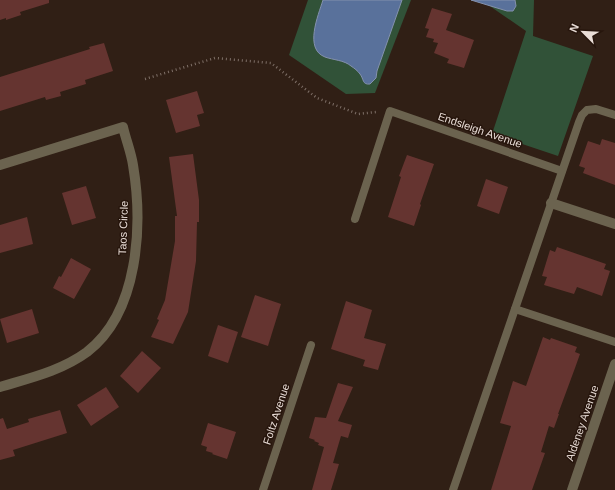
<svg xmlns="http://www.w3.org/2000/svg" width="615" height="490" font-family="Arial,sans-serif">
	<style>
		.green { fill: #315238 }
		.water { fill: #59719b; stroke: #8491ad }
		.building { fill: #653430 }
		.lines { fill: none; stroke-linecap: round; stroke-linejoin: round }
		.path { stroke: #7f7068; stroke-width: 2.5; stroke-dasharray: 1 3; stroke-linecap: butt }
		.lane { stroke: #6b634f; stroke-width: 8 }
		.street { stroke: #6b634f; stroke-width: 10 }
		.labels { text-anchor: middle; stroke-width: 3; stroke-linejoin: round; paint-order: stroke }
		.street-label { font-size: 11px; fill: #e9ddd7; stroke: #26150c }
	</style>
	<rect width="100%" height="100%" fill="#301f15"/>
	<!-- green -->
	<g class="green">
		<path d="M 308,0 L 411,0 L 375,93 L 346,94 L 289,55 Z"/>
		<path d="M 481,0 L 534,0 L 533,36 L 593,56 L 558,156 L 492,134 L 526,31 Z"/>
	</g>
	<!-- water -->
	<g class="water">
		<path d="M 323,0 L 402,0 L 377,71 L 376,78 L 370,84 C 362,85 364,79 360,74 C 358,71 354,68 351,66 C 344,60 333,60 325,57 C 304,49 318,16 323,0 Z"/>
		<path d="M 471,0 L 515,0 L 516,6 L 513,11 L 507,11 Z"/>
	</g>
	<!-- building -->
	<g class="building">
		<path d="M 0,0 L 49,0 L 49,3 L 20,12 L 21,15 L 6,20 L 6,18 L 0,20 Z"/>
		<path d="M 432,8 L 452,14 L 446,30 L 474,40 L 464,68 L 447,63 L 449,59 L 434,53 L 438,43 L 433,42 L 434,39 L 426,37 L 429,29 L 425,28 Z"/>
		<path d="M 104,43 L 113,71 L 85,80 L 86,84 L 60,92 L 61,96 L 46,100 L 45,97 L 0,111 L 0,77 L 90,49 L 89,47 Z"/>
		<path d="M 197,91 L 204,113 L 197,115 L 200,126 L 176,133 L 166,100 Z"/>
		<path d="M 602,139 L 615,143 L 615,185 L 583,173 L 585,168 L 579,166 L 588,141 L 600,145 Z"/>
		<path d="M 193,154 L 199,200 L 199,222 L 197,222 L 196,261 L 188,312 L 173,344 L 151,337 L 159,320 L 157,319 L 165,300 L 175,241 L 175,216 L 177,216 L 169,157 Z"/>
		<path d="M 407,155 L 434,164 L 420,204 L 421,205 L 414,226 L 388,217 L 401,177 L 399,176 Z"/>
		<path d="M 486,179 L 508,187 L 499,214 L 477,206 Z"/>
		<path d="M 86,186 L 96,218 L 72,225 L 62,193 Z"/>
		<path d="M 27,217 L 33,244 L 0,253 L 0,225 Z"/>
		<path d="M 557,247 L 606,264 L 604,269 L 610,271 L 602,296 L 577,287 L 574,294 L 544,285 L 547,277 L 542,276 L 550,250 L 555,252 Z"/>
		<path d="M 71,258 L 91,269 L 74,299 L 53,288 L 59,276 L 61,277 Z"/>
		<path d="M 255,295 L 281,304 L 268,346 L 241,337 Z"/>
		<path d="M 346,301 L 372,310 L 364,338 L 386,344 L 378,370 L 363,366 L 365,360 L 331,349 Z"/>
		<path d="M 32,309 L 39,333 L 7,343 L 0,319 Z"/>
		<path d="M 218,325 L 238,332 L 228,363 L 208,356 Z"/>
		<path d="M 543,337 L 550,340 L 551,338 L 577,347 L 575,352 L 580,354 L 575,368 L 558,414 L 559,414 L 554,428 L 549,426 L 541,452 L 545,453 L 532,490 L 491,490 L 511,426 L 500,423 L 513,381 L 526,386 Z"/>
		<path d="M 142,351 L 161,368 L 138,393 L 120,376 Z"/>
		<path d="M 338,383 L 353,387 L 338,421 L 352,425 L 348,438 L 341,436 L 333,463 L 339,464 L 331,490 L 312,490 L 324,447 L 318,445 L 319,443 L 314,441 L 315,440 L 309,438 L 315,417 L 326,418 Z"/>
		<path d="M 106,387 L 119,407 L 91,426 L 77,405 Z"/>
		<path d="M 60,410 L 67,433 L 13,450 L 15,456 L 0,460 L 0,419 L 3,418 L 7,429 L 29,422 L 28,419 Z"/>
		<path d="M 208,423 L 236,432 L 227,459 L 212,454 L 213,453 L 206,451 L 207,447 L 201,445 Z"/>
	</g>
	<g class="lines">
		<!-- path -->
		<path class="path" d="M 145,79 L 215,58 L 271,63 L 317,98 L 358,114 L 376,112"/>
		<!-- lane -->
		<g class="lane">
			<path d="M 355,219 L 390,111 L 562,171"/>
			<path d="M 515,309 L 615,342"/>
			<path d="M 263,490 L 311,345"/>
			<path d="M 453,490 L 579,122 L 582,115 L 587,110 L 596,109 L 615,115"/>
		</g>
		<!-- street -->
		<g class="street">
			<path d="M 0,165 L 123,127 C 126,140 131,152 133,165 C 143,225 139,312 87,352 C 61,371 30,378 0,387"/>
			<path d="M 551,203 L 615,224"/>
			<path d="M 572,490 L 615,364"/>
		</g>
	</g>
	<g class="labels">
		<!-- street labels -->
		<g class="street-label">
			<text transform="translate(480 130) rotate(19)" y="4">Endsleigh Avenue</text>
			<text transform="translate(123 228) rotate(-88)" y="4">Taos Circle</text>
			<text transform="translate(276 414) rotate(-72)" y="4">Foltz Avenue</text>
			<text transform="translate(582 423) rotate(-71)" y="4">Aldeney Avenue</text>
		</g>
	</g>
	<!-- north arrow -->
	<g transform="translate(583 32) rotate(294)" stroke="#26150c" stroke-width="3" paint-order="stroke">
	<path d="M0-3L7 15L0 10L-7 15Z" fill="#e9ddd7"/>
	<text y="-6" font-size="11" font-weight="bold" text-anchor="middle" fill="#e9ddd7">N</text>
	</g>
</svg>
